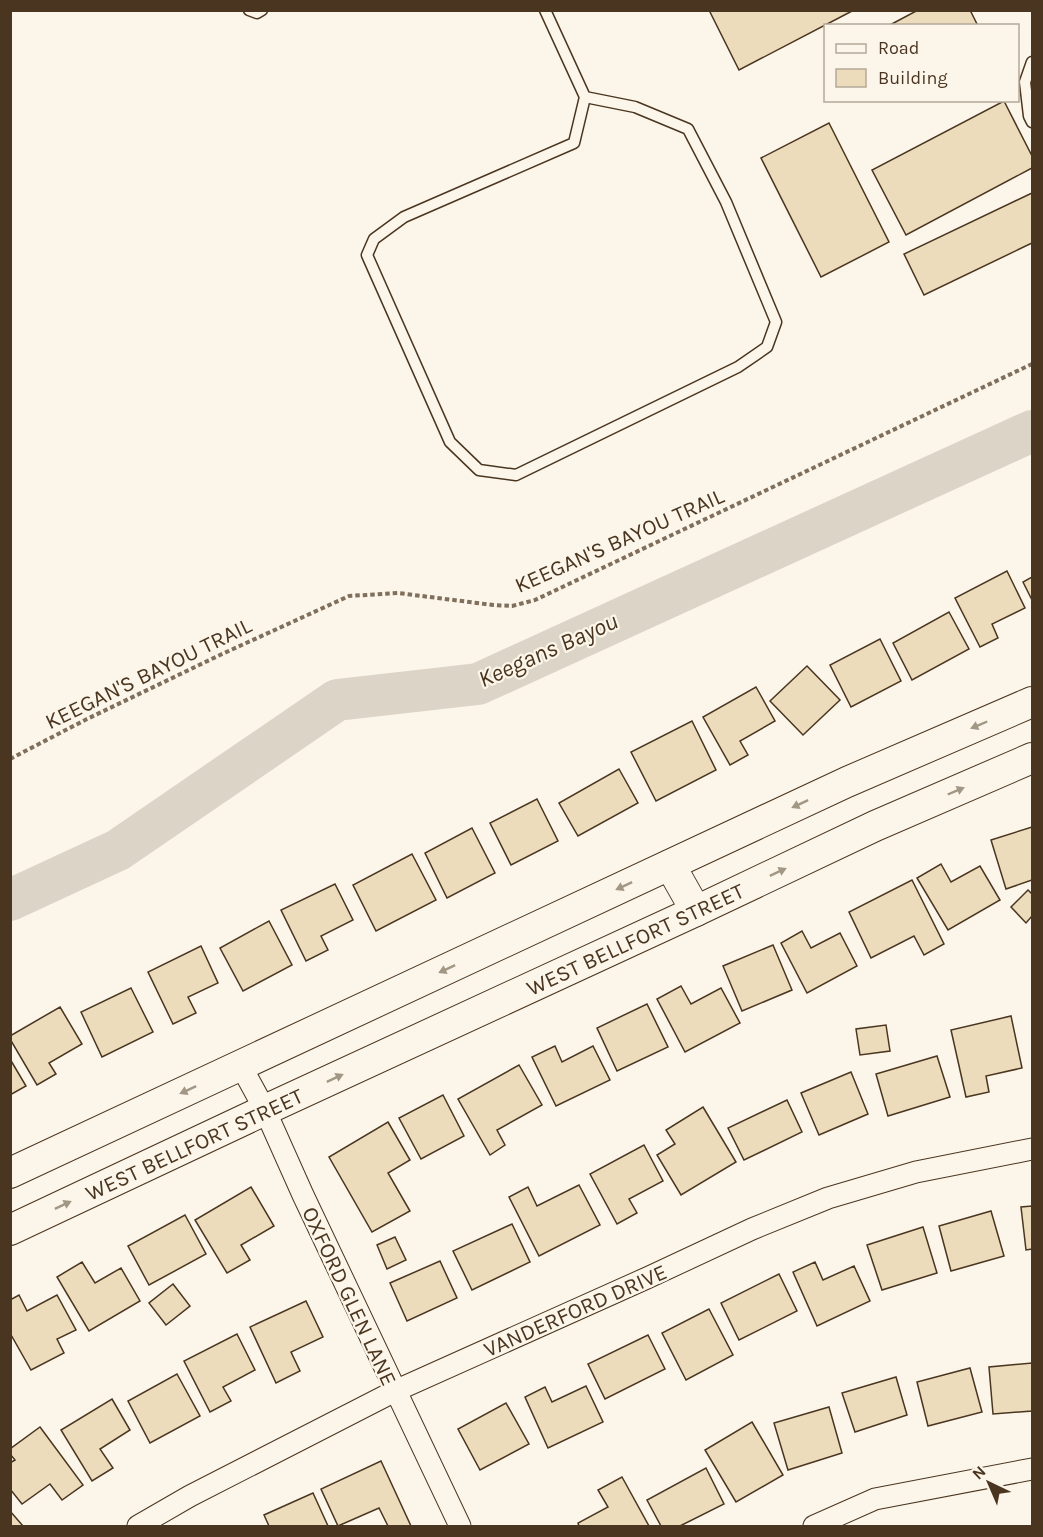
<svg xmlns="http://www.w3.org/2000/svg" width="1043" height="1537" font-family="Karla,sans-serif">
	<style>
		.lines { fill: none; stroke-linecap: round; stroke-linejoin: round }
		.river { stroke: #dcd4c6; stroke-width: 42 }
		.building { fill: #ecdcbc; stroke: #4a3520; stroke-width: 1.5 }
		.lane-casing { stroke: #4a3520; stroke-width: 13 }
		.street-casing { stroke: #4a3520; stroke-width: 23 }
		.secondary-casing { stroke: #4a3520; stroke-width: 32 }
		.path { stroke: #7f6f5c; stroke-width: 4; stroke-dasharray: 4.5 3; stroke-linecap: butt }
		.lane { stroke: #fbf6e9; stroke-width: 10 }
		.street { stroke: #fbf6e9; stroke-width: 21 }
		.secondary { stroke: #fbf6e9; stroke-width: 30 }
		.oneway { fill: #a29684 }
		.labels { text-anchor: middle; stroke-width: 4.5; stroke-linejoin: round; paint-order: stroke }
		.street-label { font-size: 22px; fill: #4a3520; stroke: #fbf6e9 }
		.water-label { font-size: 24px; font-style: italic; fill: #4a3520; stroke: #fbf6e9 }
	</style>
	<rect width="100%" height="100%" fill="#fbf6e9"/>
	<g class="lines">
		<!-- river -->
		<path class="river" d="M 10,900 L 118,850 L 337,700 L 478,684 L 1032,431"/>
	</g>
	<!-- building -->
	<g class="building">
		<path d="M 709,10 L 854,10 L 739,70 Z"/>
		<path d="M 918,10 L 970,10 L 978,26 L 888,26 Z"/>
		<path d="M 1004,101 L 1032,156 L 1032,168 L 906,235 L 872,170 Z"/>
		<path d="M 829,123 L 889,242 L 821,277 L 761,158 Z"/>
		<path d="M 1032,193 L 1032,243 L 924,295 L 904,254 Z"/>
		<path d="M 1007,571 L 1025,608 L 992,624 L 998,638 L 980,647 L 955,598 Z"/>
		<path d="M 1032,577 L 1032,600 L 1023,582 Z"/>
		<path d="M 949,612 L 969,649 L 912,680 L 893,643 Z"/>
		<path d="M 880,639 L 901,681 L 851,707 L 830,665 Z"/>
		<path d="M 807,666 L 840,700 L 803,735 L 770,701 Z"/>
		<path d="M 756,687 L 775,721 L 740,741 L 748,755 L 730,765 L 703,717 Z"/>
		<path d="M 692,721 L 716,770 L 656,801 L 631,752 Z"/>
		<path d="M 619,769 L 638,803 L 578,836 L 559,803 Z"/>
		<path d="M 537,799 L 558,841 L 511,865 L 490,823 Z"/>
		<path d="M 1032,827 L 1032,880 L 1006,889 L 991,840 Z"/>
		<path d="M 472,828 L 495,873 L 447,898 L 425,853 Z"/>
		<path d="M 412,854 L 436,900 L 376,931 L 353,885 Z"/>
		<path d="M 941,864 L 951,882 L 980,866 L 1000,900 L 948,930 L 917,878 Z"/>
		<path d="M 912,880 L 944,944 L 924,955 L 914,936 L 871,958 L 849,912 Z"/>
		<path d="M 335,884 L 353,920 L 321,936 L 328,950 L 306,961 L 281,910 Z"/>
		<path d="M 1028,890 L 1032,894 L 1032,916 L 1026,923 L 1011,907 Z"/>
		<path d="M 269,921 L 292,965 L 243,991 L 220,948 Z"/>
		<path d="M 802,931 L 811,948 L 840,933 L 857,966 L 807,993 L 781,943 Z"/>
		<path d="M 773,945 L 792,990 L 742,1011 L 723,966 Z"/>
		<path d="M 201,946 L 218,983 L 188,997 L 196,1013 L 173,1024 L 148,972 Z"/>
		<path d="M 681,986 L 691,1004 L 721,988 L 740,1023 L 685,1052 L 657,999 Z"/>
		<path d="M 131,988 L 153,1032 L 102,1057 L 81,1012 Z"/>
		<path d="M 647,1004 L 668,1047 L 617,1071 L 597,1028 Z"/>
		<path d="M 60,1007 L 82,1044 L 49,1063 L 56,1074 L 37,1085 L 10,1039 L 10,1036 Z"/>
		<path d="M 1011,1016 L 1022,1068 L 986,1076 L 989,1092 L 966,1097 L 951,1030 Z"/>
		<path d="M 886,1025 L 890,1051 L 860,1055 L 856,1029 Z"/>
		<path d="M 555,1046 L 562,1062 L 593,1046 L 610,1080 L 556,1106 L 532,1057 Z"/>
		<path d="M 937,1056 L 950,1097 L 888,1116 L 876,1074 Z"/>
		<path d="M 10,1059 L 26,1086 L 10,1095 Z"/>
		<path d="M 519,1065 L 542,1105 L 497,1130 L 505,1145 L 490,1155 L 458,1099 Z"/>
		<path d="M 851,1072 L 868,1114 L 819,1135 L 801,1093 Z"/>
		<path d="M 443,1095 L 464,1136 L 421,1159 L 399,1118 Z"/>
		<path d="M 787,1100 L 802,1132 L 744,1160 L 728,1128 Z"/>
		<path d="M 703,1107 L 736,1162 L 681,1195 L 657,1155 L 675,1144 L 666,1130 Z"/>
		<path d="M 388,1122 L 410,1160 L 388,1173 L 410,1211 L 372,1232 L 329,1157 Z"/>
		<path d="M 644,1145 L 663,1181 L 629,1199 L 637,1213 L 617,1224 L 590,1174 Z"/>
		<path d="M 579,1185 L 600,1225 L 539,1256 L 509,1197 L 528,1187 L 537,1206 Z"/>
		<path d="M 251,1187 L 274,1226 L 241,1245 L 250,1260 L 227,1273 L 195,1220 Z"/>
		<path d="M 1032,1206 L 1032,1249 L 1026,1250 L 1021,1207 Z"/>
		<path d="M 991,1211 L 1004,1256 L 951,1271 L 939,1226 Z"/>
		<path d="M 185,1215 L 206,1254 L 149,1285 L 128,1246 Z"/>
		<path d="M 512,1224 L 530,1262 L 472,1290 L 453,1251 Z"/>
		<path d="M 923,1227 L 937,1273 L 882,1290 L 867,1245 Z"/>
		<path d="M 395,1237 L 406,1260 L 387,1269 L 377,1245 Z"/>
		<path d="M 440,1261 L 457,1298 L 407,1321 L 390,1283 Z"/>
		<path d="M 82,1262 L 95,1283 L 121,1268 L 140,1301 L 89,1331 L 57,1277 Z"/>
		<path d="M 815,1262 L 823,1280 L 854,1266 L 870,1301 L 817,1326 L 793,1272 Z"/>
		<path d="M 779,1274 L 797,1311 L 739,1340 L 721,1303 Z"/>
		<path d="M 173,1284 L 190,1306 L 166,1325 L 149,1303 Z"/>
		<path d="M 19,1295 L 27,1311 L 57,1295 L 76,1330 L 57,1339 L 64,1353 L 31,1370 L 10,1333 L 10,1300 Z"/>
		<path d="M 306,1301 L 323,1337 L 291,1352 L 300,1371 L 276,1383 L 250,1327 Z"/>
		<path d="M 709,1309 L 733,1355 L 686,1380 L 662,1333 Z"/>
		<path d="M 237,1334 L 255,1370 L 223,1387 L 231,1401 L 210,1412 L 184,1361 Z"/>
		<path d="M 648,1335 L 665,1369 L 605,1399 L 588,1364 Z"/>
		<path d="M 1032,1363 L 1032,1411 L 993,1414 L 989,1367 Z"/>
		<path d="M 970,1368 L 982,1412 L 928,1426 L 917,1382 Z"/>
		<path d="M 177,1374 L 200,1416 L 150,1443 L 128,1401 Z"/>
		<path d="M 896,1377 L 907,1415 L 855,1432 L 842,1393 Z"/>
		<path d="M 586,1386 L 603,1422 L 548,1448 L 525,1397 L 545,1387 L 552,1402 Z"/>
		<path d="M 112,1399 L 130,1430 L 100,1449 L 113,1468 L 92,1481 L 61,1430 Z"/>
		<path d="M 506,1403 L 529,1444 L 480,1470 L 458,1429 Z"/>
		<path d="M 829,1407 L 842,1453 L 788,1470 L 774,1423 Z"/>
		<path d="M 752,1422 L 783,1475 L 736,1502 L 705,1450 Z"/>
		<path d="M 40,1427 L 83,1485 L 62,1500 L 50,1484 L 22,1504 L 10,1489 L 10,1463 L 15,1460 L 10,1454 L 10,1449 Z"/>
		<path d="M 381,1461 L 411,1526 L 388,1526 L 379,1508 L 338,1526 L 321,1489 Z"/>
		<path d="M 706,1468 L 724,1504 L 680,1526 L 661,1526 L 647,1500 Z"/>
		<path d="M 622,1477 L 649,1526 L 579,1526 L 578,1523 L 608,1507 L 598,1490 Z"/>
		<path d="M 313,1493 L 328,1526 L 269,1526 L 264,1515 Z"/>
		<path d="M 10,1511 L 23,1526 L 10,1526 Z"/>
	</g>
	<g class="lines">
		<!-- lane casing -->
		<g class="lane-casing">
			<g id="lane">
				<path d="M 249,10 L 257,13 L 262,10"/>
				<path d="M 545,10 L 585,97 L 574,143 L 404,217 L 374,239 L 367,255 L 450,442 L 479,470 L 516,475 L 738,367 L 767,347 L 776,322 L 726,202 L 688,129 L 635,107 L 585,97"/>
				<path d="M 1032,62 L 1025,82 L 1029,116 L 1032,122"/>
			</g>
		</g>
		<!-- street casing -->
		<g class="street-casing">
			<g id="street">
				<path d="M 241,1066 L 265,1110 L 303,1195 L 460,1526"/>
				<path d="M 138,1526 L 190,1496 L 395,1391 L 647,1278 L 752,1229 L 828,1198 L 916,1172 L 1032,1149"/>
				<path d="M 814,1526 L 875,1499 L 1032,1469"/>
			</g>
		</g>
		<!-- secondary casing -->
		<g class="secondary-casing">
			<g id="secondary">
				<path d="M 670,865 L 696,911"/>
				<path d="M 10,1173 L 847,782 L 1032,702"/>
				<path d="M 10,1230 L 265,1110 L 696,911 L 875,826 L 1032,758"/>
			</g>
		</g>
		<!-- path -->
		<path class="path" d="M 10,759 L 87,719 L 220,655 L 349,596 L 398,593 L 493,605 L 512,606 L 535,600 L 1032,364"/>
		<!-- lane -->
		<use href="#lane" class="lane"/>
		<!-- street -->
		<use href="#street" class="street"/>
		<!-- secondary -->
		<use href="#secondary" class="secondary"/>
	</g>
	<!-- one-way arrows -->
	<defs><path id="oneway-solid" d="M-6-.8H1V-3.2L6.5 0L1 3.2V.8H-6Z" transform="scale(1.5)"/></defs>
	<g class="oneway">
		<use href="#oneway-solid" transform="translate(979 725) rotate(157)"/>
		<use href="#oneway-solid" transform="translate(956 791) rotate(-23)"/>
		<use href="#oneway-solid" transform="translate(800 804) rotate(155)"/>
		<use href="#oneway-solid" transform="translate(778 872) rotate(-25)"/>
		<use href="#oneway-solid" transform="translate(624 886) rotate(155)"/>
		<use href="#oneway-solid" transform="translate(447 969) rotate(155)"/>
		<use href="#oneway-solid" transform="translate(335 1078) rotate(-25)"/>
		<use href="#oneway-solid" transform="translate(188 1090) rotate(155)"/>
		<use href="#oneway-solid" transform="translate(63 1205) rotate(-25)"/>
	</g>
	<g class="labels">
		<!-- street labels -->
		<g class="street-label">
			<text transform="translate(619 540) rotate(-24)" y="8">KEEGAN'S BAYOU TRAIL</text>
			<text transform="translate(148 673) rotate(-26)" y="8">KEEGAN'S BAYOU TRAIL</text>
			<text transform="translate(635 939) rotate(-25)" y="8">WEST BELLFORT STREET</text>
			<text transform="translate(194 1144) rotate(-25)" y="8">WEST BELLFORT STREET</text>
			<text transform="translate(350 1296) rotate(65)" y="8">OXFORD GLEN LANE</text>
			<text transform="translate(575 1310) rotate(-24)" y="8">VANDERFORD DRIVE</text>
		</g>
		<!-- water labels -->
		<g class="water-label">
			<text transform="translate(548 650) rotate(-24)" y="8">Keegans Bayou</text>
		</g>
	</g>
	<!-- border -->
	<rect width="1043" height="1537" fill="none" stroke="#4a3520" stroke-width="24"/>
	<!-- legend -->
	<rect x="824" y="24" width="195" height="78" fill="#fbf6e9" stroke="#b4a999" stroke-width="1.5"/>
	<rect x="836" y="44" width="30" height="9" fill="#fbf6e9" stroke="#b4a999" stroke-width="1.5"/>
	<text x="878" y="54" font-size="18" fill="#4a3520">Road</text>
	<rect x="836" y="69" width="30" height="18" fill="#ecdcbc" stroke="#b4a999" stroke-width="1.5"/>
	<text x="878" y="84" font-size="18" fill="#4a3520">Building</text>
	<!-- north arrow -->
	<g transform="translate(989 1483) rotate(316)" stroke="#fbf6e9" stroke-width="4.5" paint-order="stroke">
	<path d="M0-4.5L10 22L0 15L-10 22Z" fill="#4a3520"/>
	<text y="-9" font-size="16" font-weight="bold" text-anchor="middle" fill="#4a3520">N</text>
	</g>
</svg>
